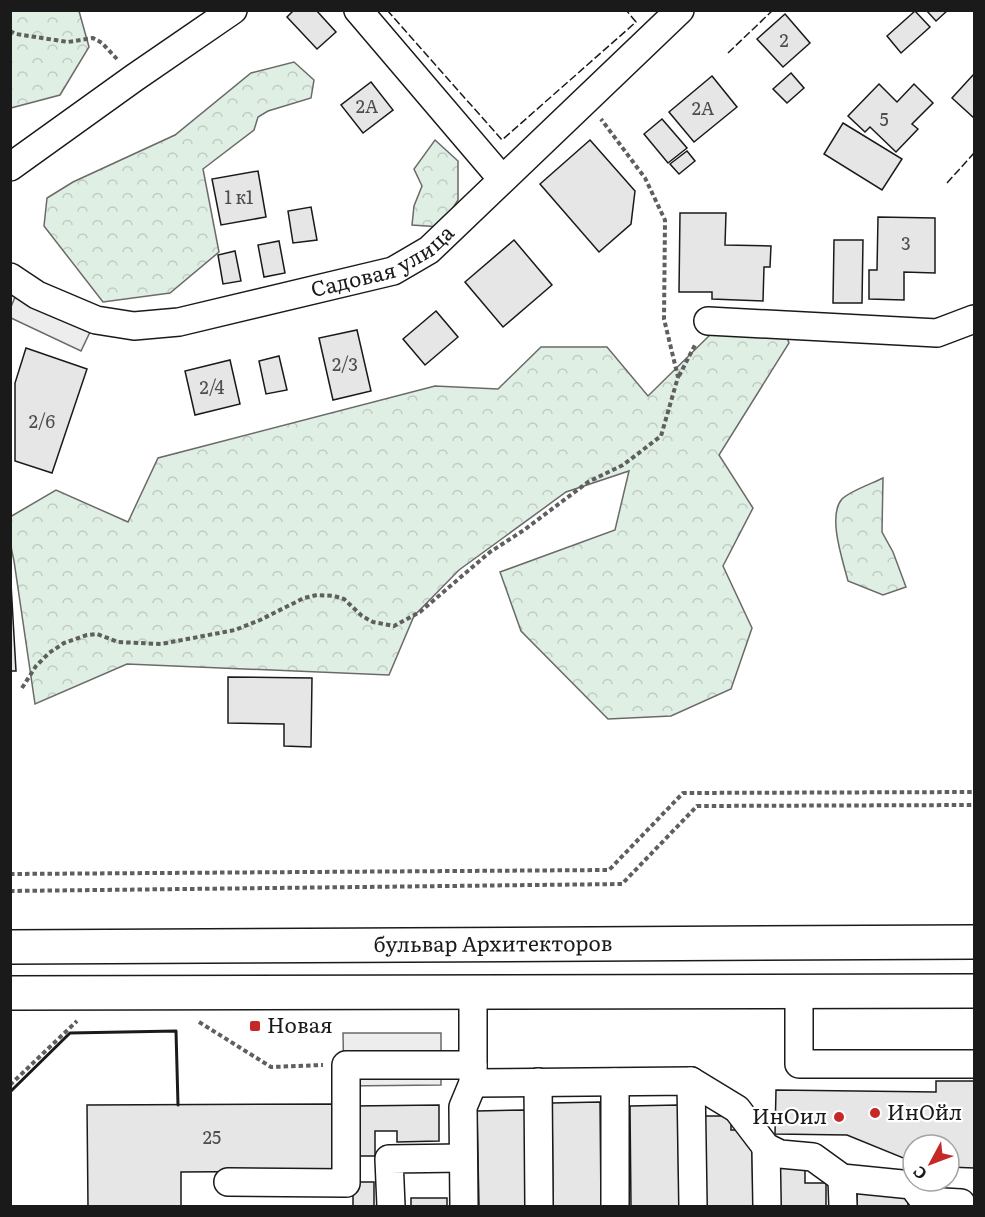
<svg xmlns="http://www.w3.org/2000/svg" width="985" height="1217" font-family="Literata,serif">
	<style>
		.forest { fill: url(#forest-crowns); stroke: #6a6a6a; stroke-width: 1.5 }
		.parking { fill: #ededed; stroke: #6a6a6a; stroke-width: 1.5 }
		.building { fill: #e6e6e6; stroke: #1a1a1a; stroke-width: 1.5 }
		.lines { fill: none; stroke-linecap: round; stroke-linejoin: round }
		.minor-casing { stroke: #1a1a1a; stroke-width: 30 }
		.major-casing { stroke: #1a1a1a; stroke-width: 36 }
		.path { stroke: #5f5f5f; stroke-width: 4; stroke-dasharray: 4.5 3; stroke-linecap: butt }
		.minor { stroke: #fff; stroke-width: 27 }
		.major { stroke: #fff; stroke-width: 33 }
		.fence { stroke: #1a1a1a; stroke-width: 1.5; stroke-dasharray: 8 3; stroke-linecap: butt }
		.wall { stroke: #1a1a1a; stroke-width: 3 }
		.poi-dot { fill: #c62828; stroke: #fff; stroke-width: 2 }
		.labels { text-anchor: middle; stroke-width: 4.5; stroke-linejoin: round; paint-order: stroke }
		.number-label { font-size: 18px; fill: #4d4d4d }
		.street-label { font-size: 21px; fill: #1a1a1a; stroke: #fff }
		.poi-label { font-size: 21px; fill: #1a1a1a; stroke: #fff; text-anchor: start }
	</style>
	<defs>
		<pattern id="forest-crowns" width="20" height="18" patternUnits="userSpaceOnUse" patternTransform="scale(1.5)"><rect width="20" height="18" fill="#e0efe3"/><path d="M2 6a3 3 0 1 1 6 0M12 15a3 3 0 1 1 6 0" fill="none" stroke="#c0ccc2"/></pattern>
	</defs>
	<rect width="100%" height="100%" fill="#fff"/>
	<!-- forest -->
	<g class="forest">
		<path d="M 11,10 L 79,11 L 89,47 L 60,95 L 11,108 Z"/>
		<path d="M 294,62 L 314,80 L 311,98 L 268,111 L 258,117 L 254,130 L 203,169 L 219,252 L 170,293 L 103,302 L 44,226 L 47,198 L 73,182 L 175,135 L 251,73 Z"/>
		<path d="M 435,140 L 458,161 L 458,200 L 441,227 L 412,225 L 414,206 L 422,186 L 414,169 Z"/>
		<path d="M 716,329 L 785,332 L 789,343 L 719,455 L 753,508 L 723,566 L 752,628 L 731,689 L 671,716 L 608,719 L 521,631 L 500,572 L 615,530 L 629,471 L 566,492 L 459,570 L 414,616 L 389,675 L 127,664 L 35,704 L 14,561 L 11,547 L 10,517 L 56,490 L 128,522 L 158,458 L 435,386 L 498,389 L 541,347 L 607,347 L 648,396 Z"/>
		<path d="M 883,478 L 882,532 L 893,552 L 906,587 L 883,595 L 848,581 C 843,561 827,516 842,499 C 848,492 873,483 883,478 Z"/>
	</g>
	<!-- parking -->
	<g class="parking">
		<path d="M 15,297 L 90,332 L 81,351 L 11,318 L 11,307 Z"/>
		<path d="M 343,1033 L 441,1033 L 441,1085 L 344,1086 Z"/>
	</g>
	<!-- building -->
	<g class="building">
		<path d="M 294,10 L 316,10 L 336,32 L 317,49 L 287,17 Z"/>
		<path d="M 926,10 L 948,10 L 936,21 Z"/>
		<path d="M 915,11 L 930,27 L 901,53 L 887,36 Z"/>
		<path d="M 785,14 L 810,43 L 783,67 L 757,39 Z"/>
		<path d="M 791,73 L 804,88 L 787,103 L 773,89 Z"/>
		<path d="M 973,75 L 974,77 L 974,118 L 952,98 Z"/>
		<path d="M 712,76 L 737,107 L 694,142 L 669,112 Z"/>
		<path d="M 371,82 L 393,110 L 363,133 L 341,105 Z"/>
		<path d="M 879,84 L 897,102 L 914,84 L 933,103 L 912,124 L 918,129 L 896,152 L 870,127 L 865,132 L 848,116 Z"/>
		<path d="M 662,119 L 687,148 L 668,163 L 644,134 Z"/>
		<path d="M 843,123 L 902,159 L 882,190 L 824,154 Z"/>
		<path d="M 590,140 L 635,191 L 631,224 L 599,252 L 540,184 Z"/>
		<path d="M 687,151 L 695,161 L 679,174 L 670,164 Z"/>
		<path d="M 258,171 L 266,217 L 221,225 L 212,179 Z"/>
		<path d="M 311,207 L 317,240 L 293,243 L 288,211 Z"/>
		<path d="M 680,213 L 726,213 L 725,245 L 771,246 L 770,267 L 764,267 L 763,301 L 712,299 L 712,292 L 679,292 Z"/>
		<path d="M 878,217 L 935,218 L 935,273 L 904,272 L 904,300 L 869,299 L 869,270 L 877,270 Z"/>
		<path d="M 514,240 L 552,285 L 503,327 L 465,282 Z"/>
		<path d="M 834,240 L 863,240 L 862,303 L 833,303 Z"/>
		<path d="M 279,241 L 285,273 L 264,277 L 258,245 Z"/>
		<path d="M 235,251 L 241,281 L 223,284 L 218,255 Z"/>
		<path d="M 436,311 L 458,337 L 425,365 L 403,339 Z"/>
		<path d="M 357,330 L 371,391 L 333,400 L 319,338 Z"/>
		<path d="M 26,348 L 87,369 L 52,473 L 15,461 L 15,383 Z"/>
		<path d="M 279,356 L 287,390 L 266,394 L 259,361 Z"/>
		<path d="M 230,360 L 240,404 L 195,415 L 185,371 Z"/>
		<path d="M 10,566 L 16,671 L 10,671 Z"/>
		<path d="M 228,677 L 312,678 L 311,747 L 284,746 L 284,724 L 228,723 Z"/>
		<path d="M 936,1081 L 974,1081 L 974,1168 L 949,1167 L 949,1145 L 913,1145 L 913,1162 L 847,1135 L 775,1134 L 776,1090 L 936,1092 Z"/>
		<path d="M 600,1102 L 601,1206 L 553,1206 L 552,1103 Z"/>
		<path d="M 336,1104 L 337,1171 L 181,1172 L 181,1206 L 88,1206 L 87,1105 Z"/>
		<path d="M 439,1105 L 439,1141 L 397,1142 L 397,1131 L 375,1131 L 375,1156 L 354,1156 L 353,1106 Z"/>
		<path d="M 678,1105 L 679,1206 L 631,1206 L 630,1106 Z"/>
		<path d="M 525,1110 L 526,1206 L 479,1206 L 477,1111 Z"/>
		<path d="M 704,1116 L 731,1116 L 731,1130 L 752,1130 L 753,1206 L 705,1206 Z"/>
		<path d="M 778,1165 L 805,1165 L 805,1183 L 826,1183 L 826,1206 L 778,1206 Z"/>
		<rect x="353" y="1182" width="21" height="24"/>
		<rect x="857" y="1191" width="51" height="15"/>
		<rect x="411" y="1198" width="36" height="8"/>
	</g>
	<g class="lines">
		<!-- minor casing -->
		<g class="minor-casing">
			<g id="minor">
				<path d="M 358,10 L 502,179"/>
				<path d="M 10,167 L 134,78 L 233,10"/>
				<path id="s1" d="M 10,277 L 37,295 L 96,320 L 134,326 L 179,322 L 393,271 L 429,250 L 680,10"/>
				<path d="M 708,321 L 937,333 L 974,319"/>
				<path d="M 799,992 L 799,1064 L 974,1064"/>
				<path d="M 691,1081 L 693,1206"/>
				<path d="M 538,1082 L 539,1206"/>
				<path d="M 615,1082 L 615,1206"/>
				<path d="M 473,1083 L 691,1081 L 737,1109 L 766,1147 L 780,1154 L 813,1157 L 842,1178 L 912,1185 L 924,1201 L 924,1206"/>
				<path d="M 766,1147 L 767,1206"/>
				<path d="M 842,1178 L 843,1206"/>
				<path d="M 228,1182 L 346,1183 L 346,1065 L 473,1065"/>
				<path d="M 924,1201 L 961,1203"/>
				<path d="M 391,1206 L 389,1159 L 463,1158"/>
				<path d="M 464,1206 L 463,1107 L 473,1083 L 473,992"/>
			</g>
		</g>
		<!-- major casing -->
		<g class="major-casing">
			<g id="major">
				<path id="s2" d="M 10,947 L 974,942"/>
				<path d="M 10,993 L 974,991"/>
			</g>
		</g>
		<!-- path -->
		<g class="path">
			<path d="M 10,31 L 16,34 L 68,42 L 93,38 L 102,43 L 117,59"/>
			<path d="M 679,376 L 696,343"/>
			<path d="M 22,688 L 36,666 L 49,653 L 64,643 L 87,635 L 97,634 L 118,642 L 161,644 L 235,630 L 260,620 L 304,598 L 317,595 L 334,596 L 344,599 L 362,616 L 373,622 L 394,626 L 420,612 L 490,552 L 524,530 L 588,482 L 623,465 L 661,436 L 678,377 L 664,319 L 665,220 L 645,178 L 601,119"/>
			<path d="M 10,874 L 609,870 L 683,793 L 974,792"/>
			<path d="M 10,891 L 622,884 L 697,806 L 974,805"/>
			<path d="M 199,1022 L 271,1067 L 323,1065"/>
			<path d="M 10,1085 L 77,1021"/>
		</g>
		<!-- minor -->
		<use href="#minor" class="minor"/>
		<!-- major -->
		<use href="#major" class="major"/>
		<!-- fence -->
		<g class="fence">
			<path d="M 387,10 L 502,140 L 636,22 L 626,10"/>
			<path d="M 728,53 L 773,10"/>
			<path d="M 947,183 L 974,153"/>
		</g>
		<!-- wall -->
		<path class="wall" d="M 10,1092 L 70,1033 L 176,1031 L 178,1105"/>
	</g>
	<!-- markers -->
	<g class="poi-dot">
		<rect x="249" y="1020" width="12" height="12" rx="3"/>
		<circle cx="875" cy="1113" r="6"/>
		<circle cx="839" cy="1117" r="6"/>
	</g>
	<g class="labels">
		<!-- number labels -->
		<g class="number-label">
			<text x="784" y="47">2</text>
			<text x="367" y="113">2А</text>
			<text x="703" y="115">2А</text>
			<text x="884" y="126">5</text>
			<text x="239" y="204">1 к1</text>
			<text x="906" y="250">3</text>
			<text x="345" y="371">2/3</text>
			<text x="212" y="394">2/4</text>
			<text x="42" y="428">2/6</text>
			<text x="212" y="1144">25</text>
		</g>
		<!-- street labels -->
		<g class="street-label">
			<text dy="7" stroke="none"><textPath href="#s1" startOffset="394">Садовая улица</textPath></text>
			<text dy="7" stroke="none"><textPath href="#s2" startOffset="483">бульвар Архитекторов</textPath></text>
		</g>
		<!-- poi labels -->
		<g class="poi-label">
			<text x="267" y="1033">Новая</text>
			<text x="887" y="1120">ИнОйл</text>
			<text x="827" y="1124" text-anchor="end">ИнОил</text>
		</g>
	</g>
	<!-- border -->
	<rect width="985" height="1217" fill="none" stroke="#1a1a1a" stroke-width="24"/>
	<!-- north arrow -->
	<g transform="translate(931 1163) rotate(229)"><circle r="28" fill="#ffffff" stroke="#a3a3a3" stroke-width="1.5"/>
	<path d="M0-4.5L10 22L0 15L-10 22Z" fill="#c62828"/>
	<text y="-9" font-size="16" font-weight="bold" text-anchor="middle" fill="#1a1a1a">С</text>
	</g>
</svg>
